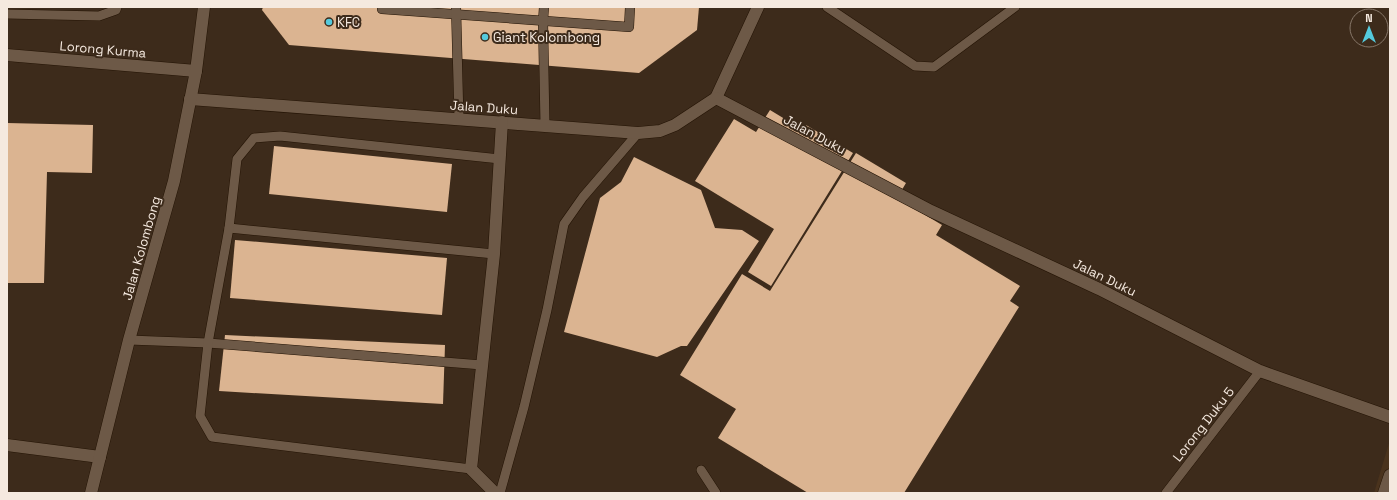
<svg xmlns="http://www.w3.org/2000/svg" width="1397" height="500" font-family="'Space Grotesk',sans-serif">
	<style>
		.built { fill: #4a331d }
		.building { fill: #dbb491 }
		.lines { fill: none; stroke-linecap: round; stroke-linejoin: round }
		.lane-casing { stroke: #231304; stroke-width: 10 }
		.street-casing { stroke: #231304; stroke-width: 13 }
		.secondary-casing { stroke: #231304; stroke-width: 13 }
		.lane { stroke: #6d5947; stroke-width: 9 }
		.street { stroke: #6d5947; stroke-width: 12 }
		.secondary { stroke: #6d5947; stroke-width: 12 }
		.poi-dot { fill: #54cadd; stroke: #3d2b1b; stroke-width: 1.5 }
		.labels { text-anchor: middle; stroke-width: 4; stroke-linejoin: round; paint-order: stroke }
		.poi-label { font-size: 13px; fill: #f5e9df; stroke: #3d2b1b; text-anchor: start }
		.street-label { font-size: 13px; fill: #f5e9df; stroke: #3d2b1b }
	</style>
	<rect width="100%" height="100%" fill="#3d2b1b"/>
	<!-- built -->
	<path class="built" d="M 1390,440 L 1390,493 L 1374,493 Z"/>
	<!-- building -->
	<g class="building">
		<path d="M 263,7 L 699,7 L 697,30 L 639,73 L 289,45 L 262,10 Z"/>
		<path d="M 770,110 L 803,130 L 806,125 L 853,153 L 771,286 L 748,272 L 774,229 L 695,181 L 734,119 L 756,132 Z"/>
		<path d="M 7,123 L 93,125 L 92,173 L 47,172 L 44,283 L 7,283 Z"/>
		<path d="M 274,146 L 452,164 L 447,212 L 269,194 Z"/>
		<path d="M 856,153 L 906,183 L 897,198 L 942,225 L 936,235 L 1020,286 L 1010,301 L 1019,307 L 904,493 L 808,493 L 718,438 L 736,409 L 680,375 L 742,274 L 770,291 Z"/>
		<path d="M 634,157 L 701,190 L 715,228 L 742,230 L 759,241 L 687,346 L 681,346 L 657,357 L 564,332 L 600,198 L 621,182 Z"/>
		<path d="M 235,240 L 447,258 L 442,315 L 230,298 Z"/>
		<path d="M 225,335 L 445,345 L 443,404 L 219,391 Z"/>
	</g>
	<g class="lines">
		<!-- lane casing -->
		<g class="lane-casing">
			<g id="lane">
				<path d="M 382,7 L 382,9 L 629,27 L 630,7"/>
				<path d="M 456,7 L 459,119"/>
				<path d="M 544,7 L 543,21 L 545,125"/>
				<path d="M 827,7 L 915,66 L 934,67 L 1015,7"/>
				<path d="M 7,14 L 99,16 L 116,10 L 117,7"/>
				<path d="M 229,228 L 494,254"/>
				<path d="M 129,340 L 208,343 L 482,365"/>
				<path d="M 471,469 L 212,437 L 200,416 L 208,343 L 229,228 L 237,159 L 254,138 L 280,136 L 500,159"/>
				<path d="M 701,470 L 716,493"/>
				<path d="M 500,493 L 524,407 L 547,310 L 564,224 L 583,197 L 638,133"/>
				<path d="M 1166,493 L 1260,371"/>
			</g>
		</g>
		<!-- street casing -->
		<g class="street-casing">
			<g id="street">
				<path d="M 7,55 L 196,71"/>
				<path d="M 716,98 L 758,7"/>
				<path d="M 190,99 L 638,133 L 660,131 L 675,125 L 716,98 L 931,211 L 1099,289 L 1260,371 L 1390,417"/>
				<path d="M 7,445 L 100,457"/>
				<path d="M 495,493 L 471,469 L 494,254 L 502,122"/>
				<path d="M 1384,493 L 1390,475"/>
			</g>
		</g>
		<!-- secondary casing -->
		<g class="secondary-casing">
			<path id="secondary" d="M 91,493 L 129,340 L 174,181 L 196,71 L 204,7"/>
		</g>
		<!-- lane -->
		<use href="#lane" class="lane"/>
		<!-- street -->
		<use href="#street" class="street"/>
		<!-- secondary -->
		<use href="#secondary" class="secondary"/>
	</g>
	<!-- markers -->
	<g class="poi-dot">
		<circle cx="329" cy="22" r="4"/>
		<circle cx="485" cy="37" r="4"/>
	</g>
	<g class="labels">
		<!-- poi labels -->
		<g class="poi-label">
			<text x="337" y="27">KFC</text>
			<text x="493" y="42">Giant Kolombong</text>
		</g>
		<!-- street labels -->
		<g class="street-label">
			<text transform="translate(103 49) rotate(5)" y="5">Lorong Kurma</text>
			<text transform="translate(484 107) rotate(4)" y="5">Jalan Duku</text>
			<text transform="translate(815 134) rotate(28)" y="5">Jalan Duku</text>
			<text transform="translate(141 248) rotate(-74)" y="5">Jalan Kolombong</text>
			<text transform="translate(1105 277) rotate(26)" y="5">Jalan Duku</text>
			<text transform="translate(1203 424) rotate(-52)" y="5">Lorong Duku 5</text>
		</g>
	</g>
	<!-- border -->
	<rect width="1397" height="500" fill="none" stroke="#f5e9df" stroke-width="16"/>
	<!-- north arrow -->
	<g transform="translate(1369 28)"><circle r="19" fill="#3d2b1b" stroke="#877769"/>
	<path d="M0-3L7 15L0 10L-7 15Z" fill="#54cadd"/>
	<text y="-6" font-size="11" font-weight="bold" text-anchor="middle" fill="#f5e9df">N</text>
	</g>
</svg>
